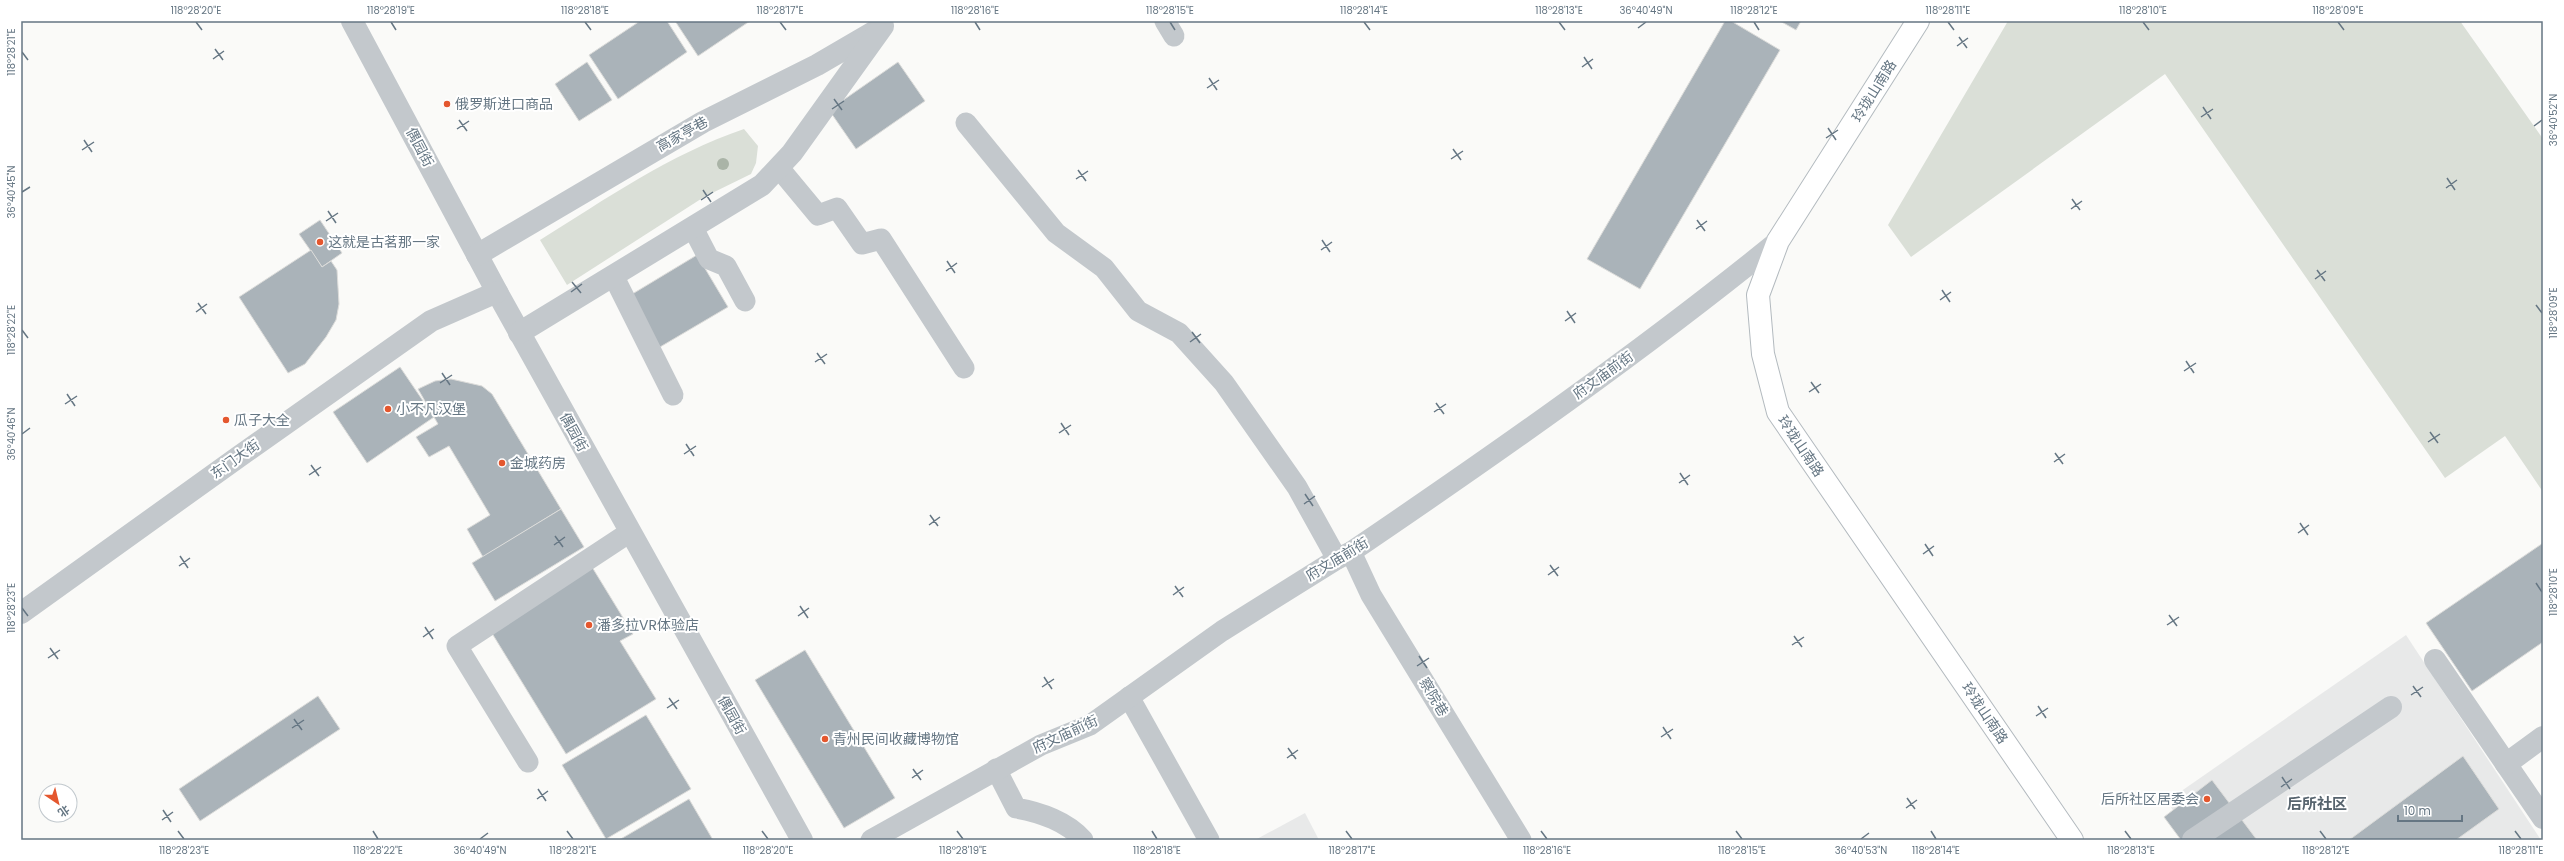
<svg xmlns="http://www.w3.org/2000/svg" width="2564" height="861" font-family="Poppins,'Noto Sans SC',sans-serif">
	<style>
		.built { fill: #e8e9e9 }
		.green { fill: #dadfd7 }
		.building { fill: #aab3b9; stroke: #dcdcda }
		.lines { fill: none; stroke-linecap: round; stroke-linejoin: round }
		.secondary-casing { stroke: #b3babf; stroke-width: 24 }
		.lane { stroke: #c3c8cc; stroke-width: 21 }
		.street { stroke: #c3c8cc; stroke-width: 22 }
		.secondary { stroke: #fff; stroke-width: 22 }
		.tree { fill: #aab4a7 }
		.ticks { fill: none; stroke: #657683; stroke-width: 1.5 }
		.poi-dot { fill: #e4572e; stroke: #fff; stroke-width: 1.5 }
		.labels { text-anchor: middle; stroke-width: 4; stroke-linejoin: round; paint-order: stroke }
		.street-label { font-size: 14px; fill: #657683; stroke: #fff }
		.poi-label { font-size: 14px; fill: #657683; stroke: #fff; text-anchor: start }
		.neighbourhood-label { font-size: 15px; font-weight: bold; fill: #57646e; stroke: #fff }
		.neatline { fill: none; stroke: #657683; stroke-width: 1.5 }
		.ticks-label { font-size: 10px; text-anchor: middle; fill: #657683 }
	</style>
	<rect width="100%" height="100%" fill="#fafaf8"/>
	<!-- built -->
	<g class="built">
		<path d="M 2406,635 L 2541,840 L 2192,840 L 2167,801 Z"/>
		<path d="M 1305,813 L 1319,840 L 1255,840 Z"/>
	</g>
	<!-- green -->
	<g class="green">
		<path d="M 2008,21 L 2460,21 L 2543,139 L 2543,492 L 2505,436 L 2445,478 L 2165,74 L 1911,257 L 1888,225 Z"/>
		<path d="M 744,129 L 758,146 L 756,163 L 751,174 L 704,197 L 567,285 L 540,240 C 606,199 670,154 744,129 Z"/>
	</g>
	<!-- building -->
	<g class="building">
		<path d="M 640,21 L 667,21 L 687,52 L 618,99 L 589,55 Z"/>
		<path d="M 675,21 L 750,21 L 698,56 Z"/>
		<path d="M 1725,21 L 1731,21 L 1780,50 L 1640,289 L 1587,259 Z"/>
		<path d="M 1780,21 L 1801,21 L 1796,30 Z"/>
		<path d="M 587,62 L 612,100 L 579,121 L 555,84 Z"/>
		<path d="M 898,62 L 925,101 L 856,149 L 829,110 Z"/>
		<path d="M 320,220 L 342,253 L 322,267 L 299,234 Z"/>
		<path d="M 311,250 L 322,267 L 331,261 L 337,270 L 339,304 L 336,320 L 326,337 L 305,364 L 288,373 L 239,297 Z"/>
		<path d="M 697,255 L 728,307 L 660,347 L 629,296 Z"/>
		<path d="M 400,367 L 434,417 L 367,463 L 333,412 Z"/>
		<path d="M 451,379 L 482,386 L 492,394 L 561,509 L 483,557 L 467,529 L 490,515 L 449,446 L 429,457 L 416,437 L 438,424 L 418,389 L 435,381 Z"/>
		<path d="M 561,509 L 584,547 L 495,601 L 472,563 Z"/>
		<path d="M 2543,543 L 2543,642 L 2472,691 L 2426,623 Z"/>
		<path d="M 592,567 L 633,634 L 620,641 L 656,699 L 566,754 L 490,630 Z"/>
		<path d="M 805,650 L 895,798 L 844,828 L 755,680 Z"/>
		<path d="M 318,696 L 340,729 L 200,821 L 179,789 Z"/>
		<path d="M 646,715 L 691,789 L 606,839 L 562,765 Z"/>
		<path d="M 2463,756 L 2499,809 L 2456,840 L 2349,840 Z"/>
		<path d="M 2212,780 L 2257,840 L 2181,840 L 2164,817 Z"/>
		<path d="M 689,799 L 713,840 L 619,840 Z"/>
	</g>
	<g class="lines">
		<!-- secondary casing -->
		<g class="secondary-casing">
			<path id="secondary" d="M 1918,21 L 1778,241 L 1758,295 L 1763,354 L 1778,412 L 2072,840"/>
		</g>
		<!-- lane -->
		<g class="lane">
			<path d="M 1165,21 L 1174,36"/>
			<path d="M 966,123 L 1056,233 L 1104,268 L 1138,311 L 1179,333 L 1224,383 L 1297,487 L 1337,559"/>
			<path d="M 779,168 L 818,215 L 837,208 L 862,244 L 881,239 L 964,368"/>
			<path d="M 693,228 L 709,259 L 726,266 L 745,301"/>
			<path d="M 614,277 L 673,395"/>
			<path d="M 1351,552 L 1371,595 L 1521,840"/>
			<path d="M 1129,697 L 1209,840"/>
			<path d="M 528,762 L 457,646 L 630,532"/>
			<path d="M 996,769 L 1016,808 C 1040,812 1068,822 1083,840"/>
			<path d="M 871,840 L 1041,745 L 1090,725 L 1222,631 L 1337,559 L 1351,552 C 1497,453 1641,352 1778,241"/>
		</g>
		<!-- street -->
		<g class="street">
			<path d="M 352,21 L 497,292 L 802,840"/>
			<path d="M 477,255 L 703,122 L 817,65 L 877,30"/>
			<path d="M 519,333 L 762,185 L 792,153 L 883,26"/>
			<path d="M 21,613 L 237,458 L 431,321 L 497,292"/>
			<path d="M 2435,660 L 2543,818"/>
			<path d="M 2506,764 L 2543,737"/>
			<path d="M 2193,840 L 2391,707"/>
		</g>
		<!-- secondary -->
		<use href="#secondary" class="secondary"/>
	</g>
	<!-- trees -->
	<circle class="tree" cx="723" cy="164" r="6"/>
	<!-- ticks -->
	<path class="ticks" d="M 196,22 L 202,30M 391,22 L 396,30M 585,22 L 591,30M 780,22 L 786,30M 975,22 L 980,30M 1170,22 L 1175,30M 1364,22 L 1370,30M 1559,22 L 1565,30M 1754,22 L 1759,30M 1948,22 L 1954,30M 2143,22 L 2149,30M 2338,22 L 2344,30M 1638,28 L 1646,22M 1959,37 L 1967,48M 1957,46 L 1968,38M 215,49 L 223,60M 22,52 L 28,60M 1584,57 L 1592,69M 213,59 L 224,51M 1582,67 L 1593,59M 1209,78 L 1217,90M 1207,88 L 1219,80M 834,99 L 842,110M 2203,107 L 2211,119M 832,109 L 844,101M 2201,117 L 2213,109M 459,120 L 467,131M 2534,126 L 2542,120M 1828,128 L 1836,140M 457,129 L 469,121M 1826,138 L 1838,130M 84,140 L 92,152M 1453,149 L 1461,160M 82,150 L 94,142M 1451,159 L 1463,151M 1078,170 L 1086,181M 2447,178 L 2455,190M 1076,179 L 1088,171M 2446,188 L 2457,180M 703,190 L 711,202M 22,192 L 30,187M 2072,199 L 2080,210M 701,200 L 713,192M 2071,209 L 2082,201M 328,211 L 336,223M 1697,220 L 1705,231M 326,221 L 338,213M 1696,229 L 1707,221M 1322,240 L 1330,252M 1321,250 L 1332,242M 947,261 L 955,273M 2317,270 L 2325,281M 946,271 L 957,263M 2315,279 L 2326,271M 572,282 L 581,293M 1942,290 L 1950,302M 571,292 L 582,284M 1940,300 L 1951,292M 198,303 L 206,314M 2536,305 L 2542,313M 1567,311 L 1575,323M 196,312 L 207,304M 1565,321 L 1576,313M 22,330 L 28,338M 1192,332 L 1200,343M 1190,342 L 1201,334M 817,353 L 825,364M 2186,361 L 2194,373M 815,362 L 827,354M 2184,371 L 2196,363M 442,373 L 450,385M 1811,382 L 1819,393M 440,383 L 452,375M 1809,392 L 1821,384M 67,394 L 75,406M 1436,403 L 1444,414M 65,404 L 77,396M 1434,412 L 1446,404M 1061,423 L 1069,435M 2430,432 L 2438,443M 1059,433 L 1071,425M 22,434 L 30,428M 2428,442 L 2440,434M 686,444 L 694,456M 2055,453 L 2063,464M 684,454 L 696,446M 2054,462 L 2065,454M 311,465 L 319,476M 1680,473 L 1688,485M 309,475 L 321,467M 1679,483 L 1690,475M 1305,494 L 1313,506M 1304,504 L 1315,496M 930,515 L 938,526M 2300,523 L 2308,535M 929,525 L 940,517M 2298,533 L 2309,525M 555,536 L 563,547M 1925,544 L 1933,556M 554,545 L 565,537M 1923,554 L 1934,546M 180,556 L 188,568M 1550,565 L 1558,576M 179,566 L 190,558M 1548,575 L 1559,567M 2536,583 L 2542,592M 1175,586 L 1183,597M 1173,595 L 1184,587M 800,606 L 808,618M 22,608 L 28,616M 2169,615 L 2177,626M 798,616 L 809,608M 2167,625 L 2179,617M 425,627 L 433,639M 1794,636 L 1802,647M 423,637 L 434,629M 1792,645 L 1804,637M 50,648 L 58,659M 1419,656 L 1427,668M 48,658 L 60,650M 1417,666 L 1429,658M 1044,677 L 1052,689M 2413,686 L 2421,697M 1042,687 L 1054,679M 2411,695 L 2423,687M 669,698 L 677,709M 2038,706 L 2046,718M 667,708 L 679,700M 2036,716 L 2048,708M 294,719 L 302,730M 1663,727 L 1671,739M 292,728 L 304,720M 1661,737 L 1673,729M 1288,748 L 1296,759M 1287,758 L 1298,750M 913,769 L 921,780M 2282,777 L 2290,789M 912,778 L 923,770M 2281,787 L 2292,779M 538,789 L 546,801M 1907,798 L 1915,809M 537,799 L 548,791M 1906,808 L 1917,800M 163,810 L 171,822M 162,820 L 173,812M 178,831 L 184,839M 373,831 L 378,839M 567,831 L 573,839M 762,831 L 768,839M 957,831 L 963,839M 1152,831 L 1157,839M 1346,831 L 1352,839M 1541,831 L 1547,839M 1736,831 L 1742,839M 1931,831 L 1936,839M 2125,831 L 2131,839M 2320,831 L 2326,839M 2515,831 L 2521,839M 480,839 L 488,833M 1861,839 L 1869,833"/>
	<!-- markers -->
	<g class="poi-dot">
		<circle cx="447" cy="104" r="4"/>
		<circle cx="320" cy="242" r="4"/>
		<circle cx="388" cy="409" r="4"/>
		<circle cx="226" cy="420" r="4"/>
		<circle cx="502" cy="463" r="4"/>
		<circle cx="589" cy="625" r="4"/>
		<circle cx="825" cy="739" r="4"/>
		<circle cx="2207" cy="799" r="4"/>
	</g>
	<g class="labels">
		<!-- street labels -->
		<g class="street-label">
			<text transform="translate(1874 91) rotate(-58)" y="5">玲珑山南路</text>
			<text transform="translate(682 134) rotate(-29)" y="5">高家亭巷</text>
			<text transform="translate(420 147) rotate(62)" y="5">偶园街</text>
			<text transform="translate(1603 375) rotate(-36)" y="5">府文庙前街</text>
			<text transform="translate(574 432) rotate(61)" y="5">偶园街</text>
			<text transform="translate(1801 446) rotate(56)" y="5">玲珑山南路</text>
			<text transform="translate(235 459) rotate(-35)" y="5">东门大街</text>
			<text transform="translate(1337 559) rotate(-31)" y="5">府文庙前街</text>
			<text transform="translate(1434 697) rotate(59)" y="5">察院巷</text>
			<text transform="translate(1985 713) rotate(56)" y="5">玲珑山南路</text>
			<text transform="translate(732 715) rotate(61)" y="5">偶园街</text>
			<text transform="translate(1065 734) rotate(-25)" y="5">府文庙前街</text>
		</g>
		<!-- poi labels -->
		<g class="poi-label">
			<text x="455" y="109">俄罗斯进口商品</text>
			<text x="328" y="247">这就是古茗那一家</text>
			<text x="396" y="414">小不凡汉堡</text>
			<text x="234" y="425">瓜子大全</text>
			<text x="510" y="468">金城药房</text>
			<text x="597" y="630">潘多拉VR体验店</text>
			<text x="833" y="744">青州民间收藏博物馆</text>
			<text x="2199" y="804" text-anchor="end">后所社区居委会</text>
		</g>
		<!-- neighbourhood labels -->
		<g class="neighbourhood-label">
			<text x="2317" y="809">后所社区</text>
		</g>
	</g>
	<!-- border -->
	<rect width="2564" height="861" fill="none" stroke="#ffffff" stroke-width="44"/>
	<!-- north arrow -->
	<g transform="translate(58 803) rotate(145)"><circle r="19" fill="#ffffff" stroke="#c1c8cd"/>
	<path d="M0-3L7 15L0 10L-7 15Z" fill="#e4572e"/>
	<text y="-6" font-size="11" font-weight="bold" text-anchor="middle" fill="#657683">北</text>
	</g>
	<!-- scale -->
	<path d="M2398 815v6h64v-6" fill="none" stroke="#657683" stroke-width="2"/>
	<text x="2404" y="815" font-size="12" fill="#657683" stroke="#ffffff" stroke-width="3" paint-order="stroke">10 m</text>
	<rect x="22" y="22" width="2520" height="817" class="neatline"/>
	<g class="ticks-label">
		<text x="196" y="14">118°28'20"E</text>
		<text x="391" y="14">118°28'19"E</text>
		<text x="585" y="14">118°28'18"E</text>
		<text x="780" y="14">118°28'17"E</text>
		<text x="975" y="14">118°28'16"E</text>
		<text x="1170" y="14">118°28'15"E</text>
		<text x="1364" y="14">118°28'14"E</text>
		<text x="1559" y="14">118°28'13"E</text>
		<text x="1646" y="14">36°40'49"N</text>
		<text x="1754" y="14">118°28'12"E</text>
		<text x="1948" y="14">118°28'11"E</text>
		<text x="2143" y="14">118°28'10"E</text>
		<text x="2338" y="14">118°28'09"E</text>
		<text transform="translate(11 52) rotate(-90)" y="4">118°28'21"E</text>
		<text transform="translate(2553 120) rotate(-90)" y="4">36°40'52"N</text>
		<text transform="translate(11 192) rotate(-90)" y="4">36°40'45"N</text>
		<text transform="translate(2553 313) rotate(-90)" y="4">118°28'09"E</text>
		<text transform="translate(11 330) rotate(-90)" y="4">118°28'22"E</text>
		<text transform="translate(11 434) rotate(-90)" y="4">36°40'46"N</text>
		<text transform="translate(2553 592) rotate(-90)" y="4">118°28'10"E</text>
		<text transform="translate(11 608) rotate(-90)" y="4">118°28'23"E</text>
		<text x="184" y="854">118°28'23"E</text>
		<text x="378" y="854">118°28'22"E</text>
		<text x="480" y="854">36°40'49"N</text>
		<text x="573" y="854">118°28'21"E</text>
		<text x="768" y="854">118°28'20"E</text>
		<text x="963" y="854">118°28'19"E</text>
		<text x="1157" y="854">118°28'18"E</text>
		<text x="1352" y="854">118°28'17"E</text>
		<text x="1547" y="854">118°28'16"E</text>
		<text x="1742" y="854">118°28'15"E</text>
		<text x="1861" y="854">36°40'53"N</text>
		<text x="1936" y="854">118°28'14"E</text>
		<text x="2131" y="854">118°28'13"E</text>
		<text x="2326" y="854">118°28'12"E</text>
		<text x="2521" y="854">118°28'11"E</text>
	</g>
</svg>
